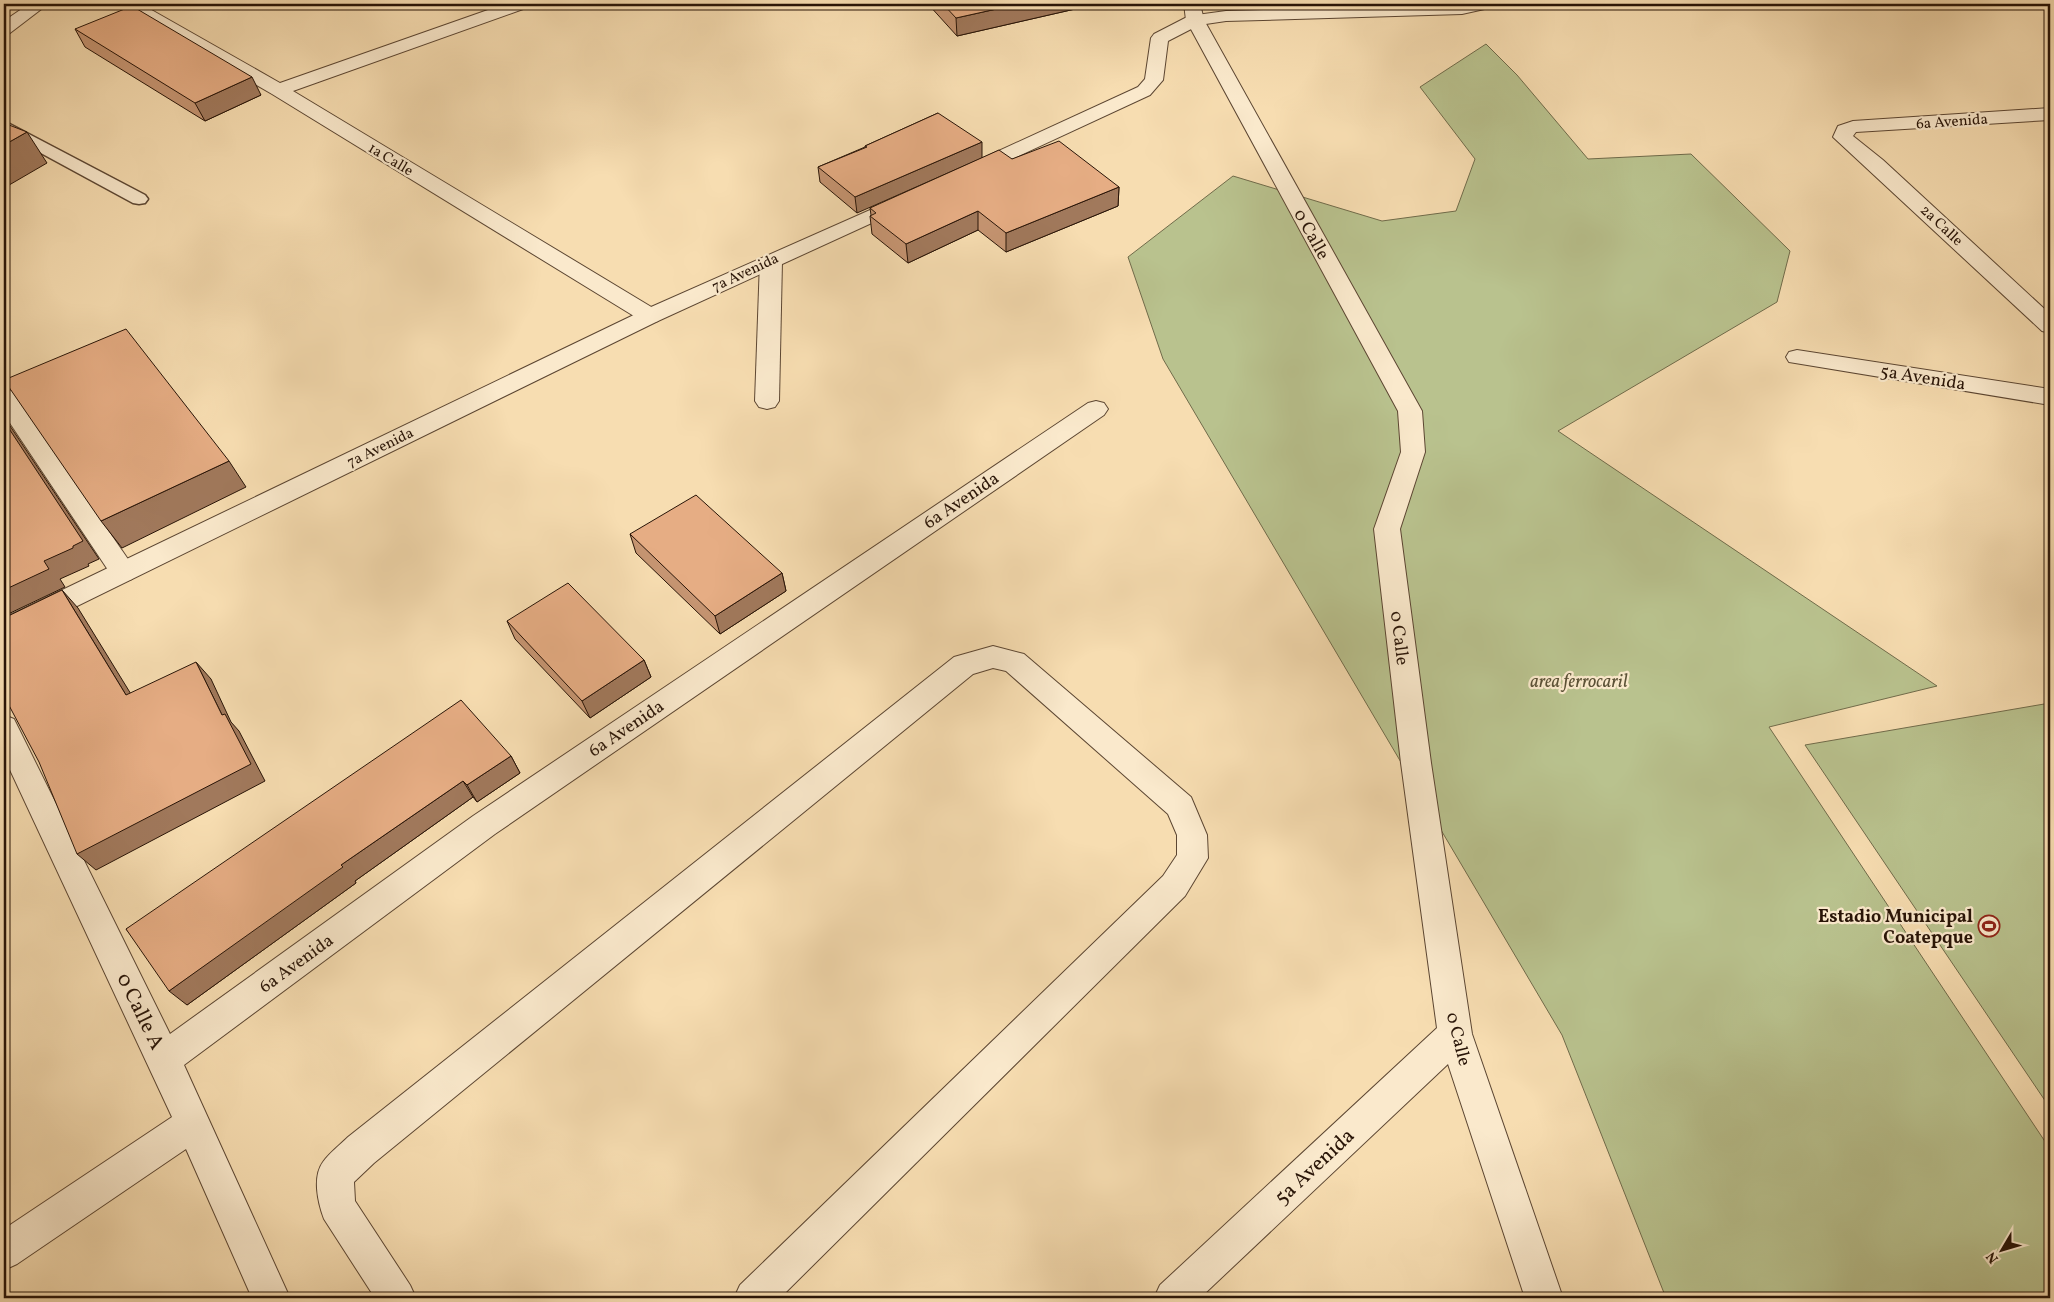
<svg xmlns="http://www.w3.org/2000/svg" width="2054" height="1302" font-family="Vollkorn,serif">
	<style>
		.green { fill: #b9c28e; stroke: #706b4a }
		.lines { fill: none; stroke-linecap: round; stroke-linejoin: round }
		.service-casing { stroke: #5c4632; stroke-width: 3 }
		.minor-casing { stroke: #5c4632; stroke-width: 2 }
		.tertiary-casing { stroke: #5c4632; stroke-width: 2 }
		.service { fill: #fae9cc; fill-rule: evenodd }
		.minor { fill: #fae9cc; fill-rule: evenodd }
		.tertiary { fill: #fae9cc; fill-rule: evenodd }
		.wall { fill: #c69572; stroke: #281407 }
		.shaded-wall { fill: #a1795c; stroke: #281407 }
		.building { fill: #e6ad84; stroke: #281407 }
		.labels { text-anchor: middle; stroke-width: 4.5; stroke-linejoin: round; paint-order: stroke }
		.far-street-label { font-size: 15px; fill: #281407; stroke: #fae9cc }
		.street-label { font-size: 18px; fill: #281407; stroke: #fae9cc }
		.park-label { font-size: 18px; font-style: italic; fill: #5b5136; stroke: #fae9cc }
		.poi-label { font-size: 18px; font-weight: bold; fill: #281407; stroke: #fae9cc; text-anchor: end }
		.near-street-label { font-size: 21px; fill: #281407; stroke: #fae9cc }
	</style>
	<rect width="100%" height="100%" fill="#f7ddb1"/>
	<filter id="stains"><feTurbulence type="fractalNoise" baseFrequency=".004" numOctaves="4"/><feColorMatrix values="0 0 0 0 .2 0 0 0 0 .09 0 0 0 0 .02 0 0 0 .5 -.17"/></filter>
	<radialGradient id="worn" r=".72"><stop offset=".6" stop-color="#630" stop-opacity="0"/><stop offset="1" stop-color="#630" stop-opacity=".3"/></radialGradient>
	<!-- green -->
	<g class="green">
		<path d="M 1486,44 L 1517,75 L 1588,159 L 1691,154 L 1790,251 L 1777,302 L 1558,431 L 1937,686 L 1769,727 L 2050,1149 L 2050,1298 L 1666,1298 L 1562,1035 L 1163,359 L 1128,257 L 1233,176 L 1382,221 L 1456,211 L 1475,159 L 1420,87 Z"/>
		<path d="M 2050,703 L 2050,1108 L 1805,745 Z"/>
	</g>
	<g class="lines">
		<!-- service casing -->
		<g class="service-casing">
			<path id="service" d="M 4,121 L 145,195 L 148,199 L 145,203 L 139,204 L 133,203 L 4,133 Z"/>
		</g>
		<!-- minor casing -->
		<g class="minor-casing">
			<g id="minor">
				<path d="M 29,4 L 48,4 L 10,33 L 4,34 L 4,21 Z"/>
				<path d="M 121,4 L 141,4 L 280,83 L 505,4 L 528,4 L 526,8 L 293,91 L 658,311 L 661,316 L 658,321 L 650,323 L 642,321 L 272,94 L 123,8 Z"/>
				<path d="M 1184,4 L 1200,4 L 1204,20 L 1422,411 L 1425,452 L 1400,529 L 1431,763 L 1472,1034 L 1563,1298 L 1525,1298 L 1448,1064 L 1200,1298 L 1154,1298 L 1160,1285 L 1437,1028 L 1401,763 L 1374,529 L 1401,452 L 1398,411 L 1186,20 Z"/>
				<path d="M 2050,108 L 2050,120 L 1856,132 L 1853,136 L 1883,160 L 2050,314 L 2050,333 L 2042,331 L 1833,137 L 1838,126 L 1853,121 Z"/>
				<path d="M 771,255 L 778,257 L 782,261 L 779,401 L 775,407 L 767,409 L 759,407 L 755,401 L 760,261 L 764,257 Z"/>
				<path d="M 1797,350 L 2050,389 L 2050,405 L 1789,362 L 1786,357 L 1789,352 Z"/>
				<path d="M 4,389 L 12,391 L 132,565 L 136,572 L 132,579 L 123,582 L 114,579 L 4,414 Z"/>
				<path d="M 1096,401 L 1104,403 L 1108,409 L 1104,415 L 495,834 L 184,1065 L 290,1298 L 252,1298 L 186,1149 L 17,1264 L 4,1270 L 4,1229 L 172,1117 L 4,757 L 4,715 L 14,719 L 170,1034 L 473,816 L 1088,403 Z"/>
				<path d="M 993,646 L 1024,654 L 1191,797 L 1207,835 L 1208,858 L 1185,896 L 780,1298 L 734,1298 L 740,1285 L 1163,876 L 1177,855 L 1177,835 L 1168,814 L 1006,671 L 993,668 L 973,674 L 374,1163 L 354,1182 L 355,1201 L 410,1285 L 416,1298 L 375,1298 L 324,1219 C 318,1203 312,1177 323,1162 C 329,1153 340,1145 348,1137 L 954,657 Z"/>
			</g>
		</g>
		<!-- tertiary casing -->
		<g class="tertiary-casing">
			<g id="tertiary">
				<path d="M 1463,4 L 1491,4 L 1489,8 L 1462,14 L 1226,21 L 1199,25 L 1168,41 L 1163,80 L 1150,95 L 980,174 L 973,176 L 966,174 L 963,170 L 966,166 L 1138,87 L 1145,79 L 1151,38 L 1154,34 L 1189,16 L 1226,11 Z"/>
				<path d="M 904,195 L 911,197 L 914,201 L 911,205 L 658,321 L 14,637 L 4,640 L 4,618 L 642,311 Z"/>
			</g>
		</g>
		<!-- service -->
		<use href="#service" class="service"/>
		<!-- minor -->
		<use href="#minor" class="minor"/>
		<!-- tertiary -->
		<use href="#tertiary" class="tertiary"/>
	</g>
	<!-- wall -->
	<g class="wall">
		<path d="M 928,4 L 1097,4 L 957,36 Z"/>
		<path d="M 75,29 L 261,95 L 205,121 L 85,47 Z"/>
		<path d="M 938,113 L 857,213 L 820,182 L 818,167 L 865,147 L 865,146 Z"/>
		<path d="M 1012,159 L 1119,187 L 1118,206 L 1006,252 L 978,230 L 908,263 L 872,234 L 870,216 L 871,215 L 870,208 Z"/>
		<path d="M 630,534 L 782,573 L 786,591 L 720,634 L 636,553 Z"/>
		<path d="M 507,621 L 644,660 L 651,677 L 590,718 L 515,639 Z"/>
		<path d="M 511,756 L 520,773 L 477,802 L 473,797 L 355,881 L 356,883 L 187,1005 L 126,929 Z"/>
	</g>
	<!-- shaded-wall -->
	<g class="shaded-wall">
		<path d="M 1019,4 L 1097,4 L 957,36 L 956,18 Z"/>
		<path d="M 252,77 L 261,95 L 205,121 L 195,103 Z"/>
		<path d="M 27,132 L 47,163 L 4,188 L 4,145 Z"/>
		<path d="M 982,142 L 982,158 L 857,213 L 855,197 Z"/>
		<path d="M 1119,187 L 1118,206 L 1006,252 L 1006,233 Z"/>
		<path d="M 978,211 L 978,230 L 908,263 L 906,244 Z"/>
		<path d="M 4,417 L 99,559 L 88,564 L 89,566 L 60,579 L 65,587 L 4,616 L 4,590 L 44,561 L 4,421 Z"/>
		<path d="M 229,461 L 246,487 L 122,548 L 101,521 Z"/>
		<path d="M 782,573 L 786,591 L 720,634 L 715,616 Z"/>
		<path d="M 62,590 L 78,608 L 142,712 L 126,695 Z"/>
		<path d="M 644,660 L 651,677 L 590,718 L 582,701 Z"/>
		<path d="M 196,662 L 211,679 L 231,722 L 239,731 L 265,781 L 96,870 L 77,854 L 222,715 Z"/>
		<path d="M 511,756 L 520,773 L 477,802 L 467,785 Z"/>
		<path d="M 463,781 L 473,797 L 355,881 L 356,883 L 187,1005 L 169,991 L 341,865 Z"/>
	</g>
	<!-- building -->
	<g class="building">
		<path d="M 943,4 L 1019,4 L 956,18 Z"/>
		<path d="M 132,6 L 252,77 L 195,103 L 75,29 Z"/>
		<path d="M 938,113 L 982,142 L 855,197 L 818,167 L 867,147 L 865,146 Z"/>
		<path d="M 4,123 L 27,132 L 4,145 Z"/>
		<path d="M 1059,141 L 1119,187 L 1006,233 L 978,211 L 906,244 L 870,216 L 876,213 L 870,208 L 999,150 L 1012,159 Z"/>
		<path d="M 126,329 L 229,461 L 101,521 L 4,380 Z"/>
		<path d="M 4,421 L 83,541 L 73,546 L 73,548 L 44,561 L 49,569 L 4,590 Z"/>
		<path d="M 696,495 L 782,573 L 715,616 L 630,534 Z"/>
		<path d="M 568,583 L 644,660 L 582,701 L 507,621 Z"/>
		<path d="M 62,590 L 126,695 L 196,662 L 222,715 L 225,714 L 251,764 L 77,854 L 39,762 L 4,696 L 4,618 Z"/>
		<path d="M 461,700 L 511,756 L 467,785 L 463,781 L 341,865 L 343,867 L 169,991 L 126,929 Z"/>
	</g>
	<!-- icons -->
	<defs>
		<g id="stadium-ring" transform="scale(1.125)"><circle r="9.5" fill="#fae9cc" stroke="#8f2418" stroke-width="1.5"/><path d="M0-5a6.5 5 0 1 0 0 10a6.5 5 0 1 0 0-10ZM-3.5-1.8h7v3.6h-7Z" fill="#8f2418"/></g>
	</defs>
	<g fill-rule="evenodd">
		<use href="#stadium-ring" x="1989" y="926"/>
	</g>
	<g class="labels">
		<!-- far-street labels -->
		<g class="far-street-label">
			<text transform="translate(1952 121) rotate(-4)" y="5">6a Avenida</text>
			<text transform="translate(391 159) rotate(31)" y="5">1a Calle</text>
			<text transform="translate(1942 225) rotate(43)" y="5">2a Calle</text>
			<text transform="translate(745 272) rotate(-25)" y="5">7a Avenida</text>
			<text transform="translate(380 447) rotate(-26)" y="5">7a Avenida</text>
		</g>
		<!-- street labels -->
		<g class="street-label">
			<text transform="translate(1312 234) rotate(61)" y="6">0 Calle</text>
			<text transform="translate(1923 377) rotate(9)" y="6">5a Avenida</text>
			<text transform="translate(961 500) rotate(-34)" y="6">6a Avenida</text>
			<text transform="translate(1400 638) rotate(83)" y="6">0 Calle</text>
			<text transform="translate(626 728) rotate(-34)" y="6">6a Avenida</text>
			<text transform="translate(296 963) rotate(-36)" y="6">6a Avenida</text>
			<text transform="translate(1459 1039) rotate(76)" y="6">0 Calle</text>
		</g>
		<!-- park labels -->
		<g class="park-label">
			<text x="1579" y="687">area ferrocaril</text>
		</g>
		<!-- poi labels -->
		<g class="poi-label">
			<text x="1973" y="922">Estadio Municipal<tspan x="1973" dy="21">Coatepque</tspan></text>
		</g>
		<!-- near-street labels -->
		<g class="near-street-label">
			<text transform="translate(141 1011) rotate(64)" y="7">0 Calle A</text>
			<text transform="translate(1314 1166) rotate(-43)" y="7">5a Avenida</text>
		</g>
	</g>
	<!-- margin -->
	<rect width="2054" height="1302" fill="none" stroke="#f7ddb1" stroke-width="20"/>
	<rect x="5" y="5" width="2044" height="1292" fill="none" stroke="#281407" stroke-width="2.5"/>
	<rect x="10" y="10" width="2034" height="1282" fill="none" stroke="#281407"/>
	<!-- north arrow -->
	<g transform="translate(2002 1250) rotate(232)" stroke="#fae9cc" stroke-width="4" paint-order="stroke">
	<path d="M0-4L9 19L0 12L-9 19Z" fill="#281407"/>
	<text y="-8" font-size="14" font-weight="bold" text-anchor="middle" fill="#281407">N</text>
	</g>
	<rect width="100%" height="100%" filter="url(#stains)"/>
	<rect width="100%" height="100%" fill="url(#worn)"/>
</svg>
